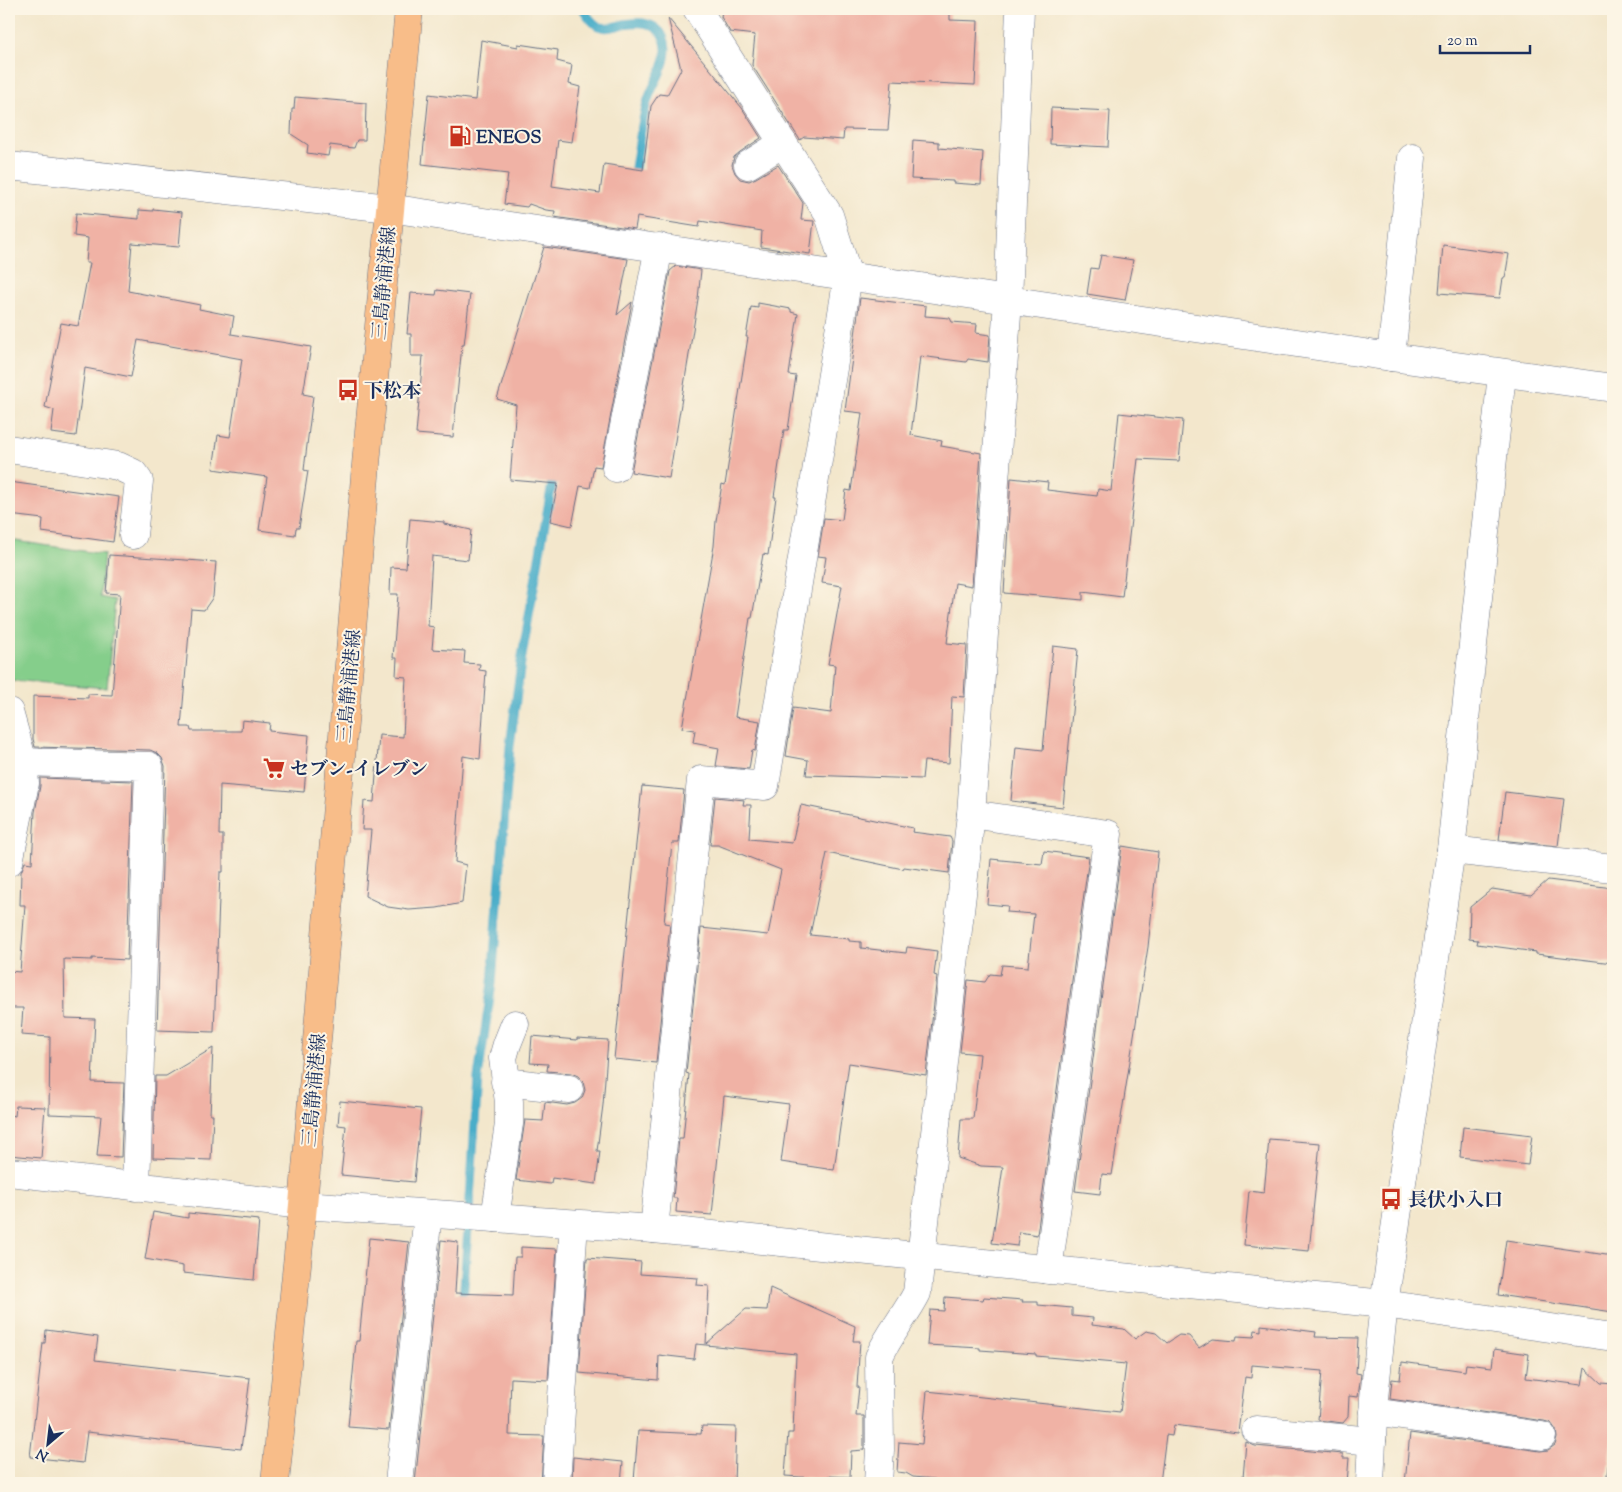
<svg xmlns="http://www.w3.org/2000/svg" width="1622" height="1492" font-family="'Sorts Mill Goudy','Noto Serif JP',serif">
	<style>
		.green { fill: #85ce8b; stroke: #507e74 }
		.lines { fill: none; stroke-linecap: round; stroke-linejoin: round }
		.stream { stroke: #4aadc9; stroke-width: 9 }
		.building { fill: #f0b2a5 }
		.minor-casing { stroke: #676f84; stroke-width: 29 }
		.major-casing { stroke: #676f84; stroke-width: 29 }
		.minor { stroke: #fff; stroke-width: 28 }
		.major { stroke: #f8bd89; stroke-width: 28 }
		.labels { text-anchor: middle; stroke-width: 4; stroke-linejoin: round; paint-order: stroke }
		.poi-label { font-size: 19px; font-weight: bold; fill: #1b2f5e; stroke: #fcf5e5; text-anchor: start }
		.street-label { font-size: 19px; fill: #1b2f5e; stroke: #fcf5e5 }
	</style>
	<rect width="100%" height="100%" fill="#fcf5e5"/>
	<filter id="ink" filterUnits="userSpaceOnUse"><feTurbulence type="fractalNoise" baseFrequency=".02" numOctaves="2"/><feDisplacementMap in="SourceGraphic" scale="10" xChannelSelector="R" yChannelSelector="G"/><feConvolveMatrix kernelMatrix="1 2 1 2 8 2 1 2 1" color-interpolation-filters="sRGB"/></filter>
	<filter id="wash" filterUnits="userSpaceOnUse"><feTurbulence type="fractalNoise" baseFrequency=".0096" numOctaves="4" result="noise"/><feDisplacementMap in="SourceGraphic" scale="20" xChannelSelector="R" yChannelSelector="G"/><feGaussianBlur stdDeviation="1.12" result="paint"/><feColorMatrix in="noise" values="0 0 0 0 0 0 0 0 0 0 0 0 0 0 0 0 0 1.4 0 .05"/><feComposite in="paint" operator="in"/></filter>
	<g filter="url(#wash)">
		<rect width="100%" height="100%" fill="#f3e7cc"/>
		<!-- green -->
		<path class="green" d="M 9,540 L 104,554 L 100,597 L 115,600 L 107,688 L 9,680 Z"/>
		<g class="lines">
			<!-- stream -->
			<g class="stream">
				<path d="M 583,9 C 587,15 591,22 598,26 C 609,31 621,23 632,23 C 651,21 665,29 666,49 C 666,69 652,84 647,103 C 640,127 638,154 633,179"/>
				<path d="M 9,11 L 10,9"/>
				<path d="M 463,1303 L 478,1078 L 492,983 L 510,746 L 521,662 L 554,472"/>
			</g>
		</g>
		<g id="blocks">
			<!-- building -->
			<g class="building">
				<path d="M 722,9 L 950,9 L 950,20 L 978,21 L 975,85 L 892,81 L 888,130 L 844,129 L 843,140 L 804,137 L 800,140 L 752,65 L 755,35 L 730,32 L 721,17 Z"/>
				<path d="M 668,18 L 742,108 L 761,138 L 740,152 L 734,157 L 732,165 L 735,173 L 740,179 L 749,181 L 756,178 L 778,165 L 803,203 L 801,220 L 814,221 L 810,254 L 761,247 L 762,231 L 700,221 L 699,227 L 637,217 L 635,229 L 554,217 L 555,211 L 546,210 L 529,204 L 527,207 L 504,204 L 508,174 L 422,164 L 429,94 L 475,100 L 481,40 L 518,47 L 518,44 L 558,50 L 557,61 L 572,65 L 569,84 L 580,87 L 572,142 L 558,140 L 552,186 L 600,193 L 604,164 L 643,170 L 651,106 L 659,94 L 667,95 L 681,69 Z"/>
				<path d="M 295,97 L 366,103 L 365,140 L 357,140 L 354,148 L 330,145 L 328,156 L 307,153 L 308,145 L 291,134 L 292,109 L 294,109 Z"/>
				<path d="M 1051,108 L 1110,111 L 1108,147 L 1050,144 Z"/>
				<path d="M 913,140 L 939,142 L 939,148 L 983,152 L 981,185 L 953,183 L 953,181 L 911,179 Z"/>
				<path d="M 153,209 L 182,212 L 179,247 L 132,243 L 128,291 L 200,305 L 199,309 L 234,316 L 231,334 L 311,347 L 303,394 L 313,396 L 304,470 L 308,471 L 299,528 L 296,528 L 295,535 L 259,530 L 267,477 L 213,469 L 218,435 L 230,437 L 242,359 L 138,340 L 131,377 L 85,368 L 76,436 L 51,433 L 54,410 L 45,407 L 61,323 L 78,326 L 90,263 L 86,263 L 88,238 L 74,236 L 76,213 L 139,219 L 139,210 L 153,211 Z"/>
				<path d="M 1443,245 L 1509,254 L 1505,278 L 1503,278 L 1500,298 L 1439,293 Z"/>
				<path d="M 544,247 L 628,259 L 617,315 L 632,302 L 601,467 L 594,466 L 590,488 L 580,486 L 572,526 L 550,521 L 558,484 L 510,480 L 516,405 L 497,399 Z"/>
				<path d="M 1101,255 L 1133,260 L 1125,300 L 1087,294 L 1091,268 L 1098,269 Z"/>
				<path d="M 676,266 L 701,270 L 698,299 L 669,478 L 631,472 L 670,271 Z"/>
				<path d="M 437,290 L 470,294 L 464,345 L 462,345 L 453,437 L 416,434 L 423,356 L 411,356 L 411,334 L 407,334 L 411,293 L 436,295 Z"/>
				<path d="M 860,298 L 926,306 L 925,316 L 950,318 L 952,322 L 977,324 L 976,333 L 990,335 L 988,362 L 968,359 L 966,362 L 920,356 L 911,435 L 942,441 L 941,446 L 981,453 L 972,586 L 955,583 L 947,643 L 967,645 L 964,697 L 952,696 L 949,763 L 924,761 L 922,779 L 806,775 L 808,760 L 786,756 L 793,708 L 831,713 L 835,665 L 828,664 L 842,586 L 822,583 L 826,557 L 818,556 L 824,518 L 842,520 L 846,490 L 851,491 L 862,413 L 845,411 Z"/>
				<path d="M 758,303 L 791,309 L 791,312 L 798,314 L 789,375 L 796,376 L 788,430 L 784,430 L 774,497 L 776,497 L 768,555 L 763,554 L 752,618 L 750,618 L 735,717 L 760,721 L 755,751 L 752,750 L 749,769 L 716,766 L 719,748 L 693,743 L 695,730 L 682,728 L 714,546 L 716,521 L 722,484 L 725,485 L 748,337 L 746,337 L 751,307 L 758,308 Z"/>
				<path d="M 1119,413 L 1183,420 L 1179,461 L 1138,459 L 1122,597 L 1083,592 L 1083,600 L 1004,593 L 1011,478 L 1048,482 L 1047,490 L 1097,496 L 1098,489 L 1111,491 Z"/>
				<path d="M 9,482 L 119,497 L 113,542 L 42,532 L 43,519 L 9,515 Z"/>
				<path d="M 410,519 L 444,522 L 444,524 L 471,530 L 468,560 L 432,556 L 428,626 L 434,627 L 432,649 L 465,651 L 464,663 L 480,664 L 479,670 L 486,671 L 480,759 L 463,756 L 455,862 L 466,865 L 462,903 L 437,908 L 409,910 L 388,907 L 365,896 L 371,830 L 362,830 L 364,801 L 374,802 L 379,735 L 403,737 L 406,677 L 396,676 L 397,658 L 393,658 L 398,594 L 390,594 L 391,567 L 406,568 Z"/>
				<path d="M 109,555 L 216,562 L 213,597 L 204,610 L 191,609 L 181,727 L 190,727 L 191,731 L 241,731 L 242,720 L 270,723 L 269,731 L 309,735 L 304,792 L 220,785 L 219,835 L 223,835 L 223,872 L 220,872 L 214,1032 L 157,1030 L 165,766 L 162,758 L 157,753 L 150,750 L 35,747 L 33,739 L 33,696 L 88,698 L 88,694 L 112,695 L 120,594 L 106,593 Z"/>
				<path d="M 1053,646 L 1078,649 L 1063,807 L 1011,801 L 1016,747 L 1043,750 Z"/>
				<path d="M 40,778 L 133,781 L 127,960 L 92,958 L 92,960 L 64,959 L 65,1018 L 95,1019 L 92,1082 L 124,1083 L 121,1157 L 97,1156 L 101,1116 L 49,1114 L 50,1037 L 21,1035 L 23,1008 L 9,1008 L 9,971 L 20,972 L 25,905 L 20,905 L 21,872 L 25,862 L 32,863 L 35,812 L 40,786 Z"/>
				<path d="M 642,786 L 684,790 L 679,843 L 672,843 L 664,923 L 670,924 L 656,1063 L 614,1059 Z"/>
				<path d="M 1505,792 L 1564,799 L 1558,846 L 1499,840 Z"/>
				<path d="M 715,797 L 744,800 L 743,805 L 751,805 L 749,839 L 792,843 L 801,805 L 913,828 L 912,832 L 950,837 L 952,841 L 949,873 L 904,867 L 903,869 L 827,853 L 810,935 L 849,939 L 849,941 L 861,942 L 861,948 L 906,953 L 907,947 L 937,951 L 934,975 L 937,976 L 926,1075 L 849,1063 L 834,1170 L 781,1162 L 789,1104 L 724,1096 L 712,1215 L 676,1212 L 677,1198 L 673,1198 L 679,1139 L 683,1139 L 689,1074 L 686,1073 L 701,928 L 768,935 L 781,870 L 718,845 L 710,845 Z"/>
				<path d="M 1122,846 L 1158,852 L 1148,947 L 1112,1175 L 1102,1174 L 1100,1194 L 1075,1191 Z"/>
				<path d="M 1044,851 L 1089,857 L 1037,1235 L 1019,1232 L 1017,1246 L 992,1243 L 1003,1167 L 981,1166 L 958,1158 L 961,1119 L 973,1119 L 980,1054 L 960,1052 L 968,980 L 985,982 L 990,974 L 1000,975 L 1002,965 L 1028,967 L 1034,914 L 1007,912 L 1008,906 L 987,904 L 991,859 L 1042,864 Z"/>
				<path d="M 1548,880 L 1613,888 L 1613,963 L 1536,954 L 1536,952 L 1477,944 L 1478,940 L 1469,939 L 1470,907 L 1492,889 L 1531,895 Z"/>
				<path d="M 532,1036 L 577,1040 L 577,1038 L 608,1040 L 603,1105 L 597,1151 L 600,1151 L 596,1184 L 552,1178 L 551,1184 L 516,1180 L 525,1120 L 543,1121 L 545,1102 L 567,1105 L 575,1103 L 582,1098 L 585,1090 L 583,1082 L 578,1076 L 571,1073 L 547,1071 L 548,1064 L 530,1063 Z"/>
				<path d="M 213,1048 L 210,1115 L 213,1115 L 211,1160 L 153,1158 L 155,1076 L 166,1076 Z"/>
				<path d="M 340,1101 L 421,1109 L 414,1182 L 341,1175 L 346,1126 L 338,1125 Z"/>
				<path d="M 16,1106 L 45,1107 L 41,1158 L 9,1155 L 9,1115 L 15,1116 Z"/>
				<path d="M 1463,1127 L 1532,1135 L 1528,1165 L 1460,1157 Z"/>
				<path d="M 1269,1139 L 1320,1143 L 1309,1251 L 1244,1245 L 1249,1191 L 1264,1193 Z"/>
				<path d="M 153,1212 L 188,1218 L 188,1213 L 259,1220 L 254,1280 L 183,1273 L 183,1266 L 145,1259 Z"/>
				<path d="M 369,1238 L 409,1242 L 389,1430 L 348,1427 L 356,1341 L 359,1341 Z"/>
				<path d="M 441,1240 L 458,1242 L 455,1293 L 513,1295 L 515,1257 L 521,1257 L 521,1247 L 557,1249 L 548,1380 L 511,1378 L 509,1435 L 544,1436 L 541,1483 L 415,1483 Z"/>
				<path d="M 1506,1240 L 1613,1256 L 1613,1312 L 1498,1295 Z"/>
				<path d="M 587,1258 L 641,1262 L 640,1274 L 698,1278 L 697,1285 L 709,1286 L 706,1344 L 746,1309 L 767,1310 L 770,1288 L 855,1326 L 853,1341 L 860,1341 L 857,1387 L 859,1387 L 856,1416 L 864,1416 L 864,1450 L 851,1451 L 850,1477 L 828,1476 L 828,1479 L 785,1476 L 788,1433 L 793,1433 L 796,1354 L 696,1344 L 694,1359 L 659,1355 L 658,1380 L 579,1373 Z"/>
				<path d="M 945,1297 L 983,1300 L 984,1297 L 1023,1300 L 1022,1302 L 1038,1302 L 1038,1305 L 1072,1308 L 1072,1316 L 1093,1318 L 1092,1325 L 1124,1329 L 1135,1339 L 1146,1331 L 1156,1333 L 1167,1343 L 1179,1335 L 1189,1336 L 1199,1348 L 1213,1339 L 1236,1341 L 1237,1336 L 1254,1337 L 1255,1330 L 1261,1331 L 1261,1325 L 1316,1332 L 1315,1337 L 1358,1338 L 1356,1373 L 1361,1374 L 1358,1397 L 1349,1396 L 1348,1417 L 1343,1423 L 1318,1420 L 1322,1371 L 1252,1365 L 1251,1378 L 1245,1377 L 1238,1433 L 1174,1425 L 1172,1436 L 1166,1435 L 1160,1483 L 935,1483 L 935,1479 L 913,1477 L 906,1473 L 897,1472 L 899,1442 L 922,1444 L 927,1391 L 1120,1412 L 1126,1364 L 1036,1356 L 1036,1354 L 980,1350 L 980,1348 L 927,1345 L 930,1310 L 944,1311 Z"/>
				<path d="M 46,1330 L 98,1337 L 95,1360 L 250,1378 L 241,1449 L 87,1432 L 83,1463 L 30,1457 L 43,1343 L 45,1343 Z"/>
				<path d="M 1494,1349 L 1529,1354 L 1526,1378 L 1582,1385 L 1585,1368 L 1601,1383 L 1613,1384 L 1613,1434 L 1612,1434 L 1606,1483 L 1405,1483 L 1410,1433 L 1540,1451 L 1548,1450 L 1555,1445 L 1557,1438 L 1556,1430 L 1551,1423 L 1544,1421 L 1390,1399 L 1392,1379 L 1400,1380 L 1402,1362 L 1465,1371 L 1466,1364 L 1492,1367 Z"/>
				<path d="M 702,1426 L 736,1427 L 734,1483 L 661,1483 L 634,1481 L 638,1431 L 701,1434 Z"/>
				<path d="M 1246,1442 L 1255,1446 L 1343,1454 L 1343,1458 L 1349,1458 L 1347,1483 L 1296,1483 L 1243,1478 Z"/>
				<path d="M 573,1457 L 623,1462 L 621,1483 L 572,1483 Z"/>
			</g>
		</g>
	</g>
	<g filter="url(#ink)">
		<use href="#blocks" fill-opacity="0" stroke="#676f84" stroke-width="1"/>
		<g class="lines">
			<!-- minor casing -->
			<g class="minor-casing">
				<g id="minor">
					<path d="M 748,165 L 783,143"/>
					<path d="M 9,166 L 389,208 L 1391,357 L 1613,388"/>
					<path d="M 1391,357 L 1412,158"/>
					<path d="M 9,449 L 118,466 L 133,473 L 139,481 L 133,535"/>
					<path d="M 616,468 L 659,247"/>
					<path d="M 23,762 L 149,766 L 136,1187"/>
					<path d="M 971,814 L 1108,834 L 1048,1270"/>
					<path d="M 1451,850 L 1613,868"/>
					<path d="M 9,862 L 25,783 L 23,762 L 9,712"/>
					<path d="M 505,1082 L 569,1089"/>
					<path d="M 9,1172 L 303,1205 L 654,1229 L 1384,1304 L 1613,1337"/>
					<path d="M 495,1218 L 509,1124 L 509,1102 L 503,1058 L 507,1044 L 515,1024"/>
					<path d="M 654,1229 L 701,780 L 765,786 L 848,276 L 829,215 L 697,9"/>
					<path d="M 1373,1412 L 1542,1436"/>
					<path d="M 1256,1430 L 1372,1441"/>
					<path d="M 399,1483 L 428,1214"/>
					<path d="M 556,1483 L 574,1224"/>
					<path d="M 878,1483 L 880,1450 L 879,1357 C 889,1334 906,1315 917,1293 L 971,814 L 1008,301 L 1020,9"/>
					<path d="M 1370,1483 L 1374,1398 L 1384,1304 L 1451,850 L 1502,374"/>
				</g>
			</g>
			<!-- major casing -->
			<g class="major-casing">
				<path id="major" d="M 275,1483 L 303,1205 L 367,453 L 409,9"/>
			</g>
			<!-- minor -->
			<use href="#minor" class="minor"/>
			<!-- major -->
			<use href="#major" class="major"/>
		</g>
	</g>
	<!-- icons -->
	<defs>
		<g id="fuel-bare" transform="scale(1.725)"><path d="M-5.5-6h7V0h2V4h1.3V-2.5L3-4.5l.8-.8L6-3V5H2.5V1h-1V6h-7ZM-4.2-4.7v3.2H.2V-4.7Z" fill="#c8321e" stroke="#fcf5e5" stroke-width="2.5" paint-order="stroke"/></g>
		<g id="bus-bare" transform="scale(1.725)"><path d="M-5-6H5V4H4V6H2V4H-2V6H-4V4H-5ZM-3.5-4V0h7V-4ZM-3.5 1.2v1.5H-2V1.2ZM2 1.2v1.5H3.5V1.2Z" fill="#c8321e" stroke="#fcf5e5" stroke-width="2.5" paint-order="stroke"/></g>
		<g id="supermarket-bare" transform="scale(1.725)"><path d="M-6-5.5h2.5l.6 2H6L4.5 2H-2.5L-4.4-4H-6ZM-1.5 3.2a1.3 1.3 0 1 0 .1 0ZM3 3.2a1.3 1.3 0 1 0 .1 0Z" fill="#c8321e" stroke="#fcf5e5" stroke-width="2.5" paint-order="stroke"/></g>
	</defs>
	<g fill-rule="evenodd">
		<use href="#fuel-bare" x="460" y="136"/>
		<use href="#bus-bare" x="348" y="390"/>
		<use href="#supermarket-bare" x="274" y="768"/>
		<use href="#bus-bare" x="1391" y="1199"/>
	</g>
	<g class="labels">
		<!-- poi labels -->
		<g class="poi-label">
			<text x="476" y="143">ENEOS</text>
			<text x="364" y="397">下松本</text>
			<text x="290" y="775">セブン-イレブン</text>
			<text x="1408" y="1206">長伏小入口</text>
		</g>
		<!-- street labels -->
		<g class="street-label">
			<text transform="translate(383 283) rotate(-85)" y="7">三島静浦港線</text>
			<text transform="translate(348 686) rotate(-85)" y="7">三島静浦港線</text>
			<text transform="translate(313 1090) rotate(-85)" y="7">三島静浦港線</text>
		</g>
	</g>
	<!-- margin -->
	<rect width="1622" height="1492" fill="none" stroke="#fcf5e5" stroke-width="30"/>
	<!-- north arrow -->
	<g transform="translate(48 1444) rotate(208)" stroke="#fcf5e5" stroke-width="4" paint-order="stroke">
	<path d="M0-4L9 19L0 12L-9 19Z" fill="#1b2f5e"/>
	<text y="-8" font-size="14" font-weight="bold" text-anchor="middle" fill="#1b2f5e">N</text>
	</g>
	<!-- scale -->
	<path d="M1440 45v8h90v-8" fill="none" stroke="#1b2f5e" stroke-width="2.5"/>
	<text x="1447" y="45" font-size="15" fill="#1b2f5e" stroke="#fcf5e5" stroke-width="4" paint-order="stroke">20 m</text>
</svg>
